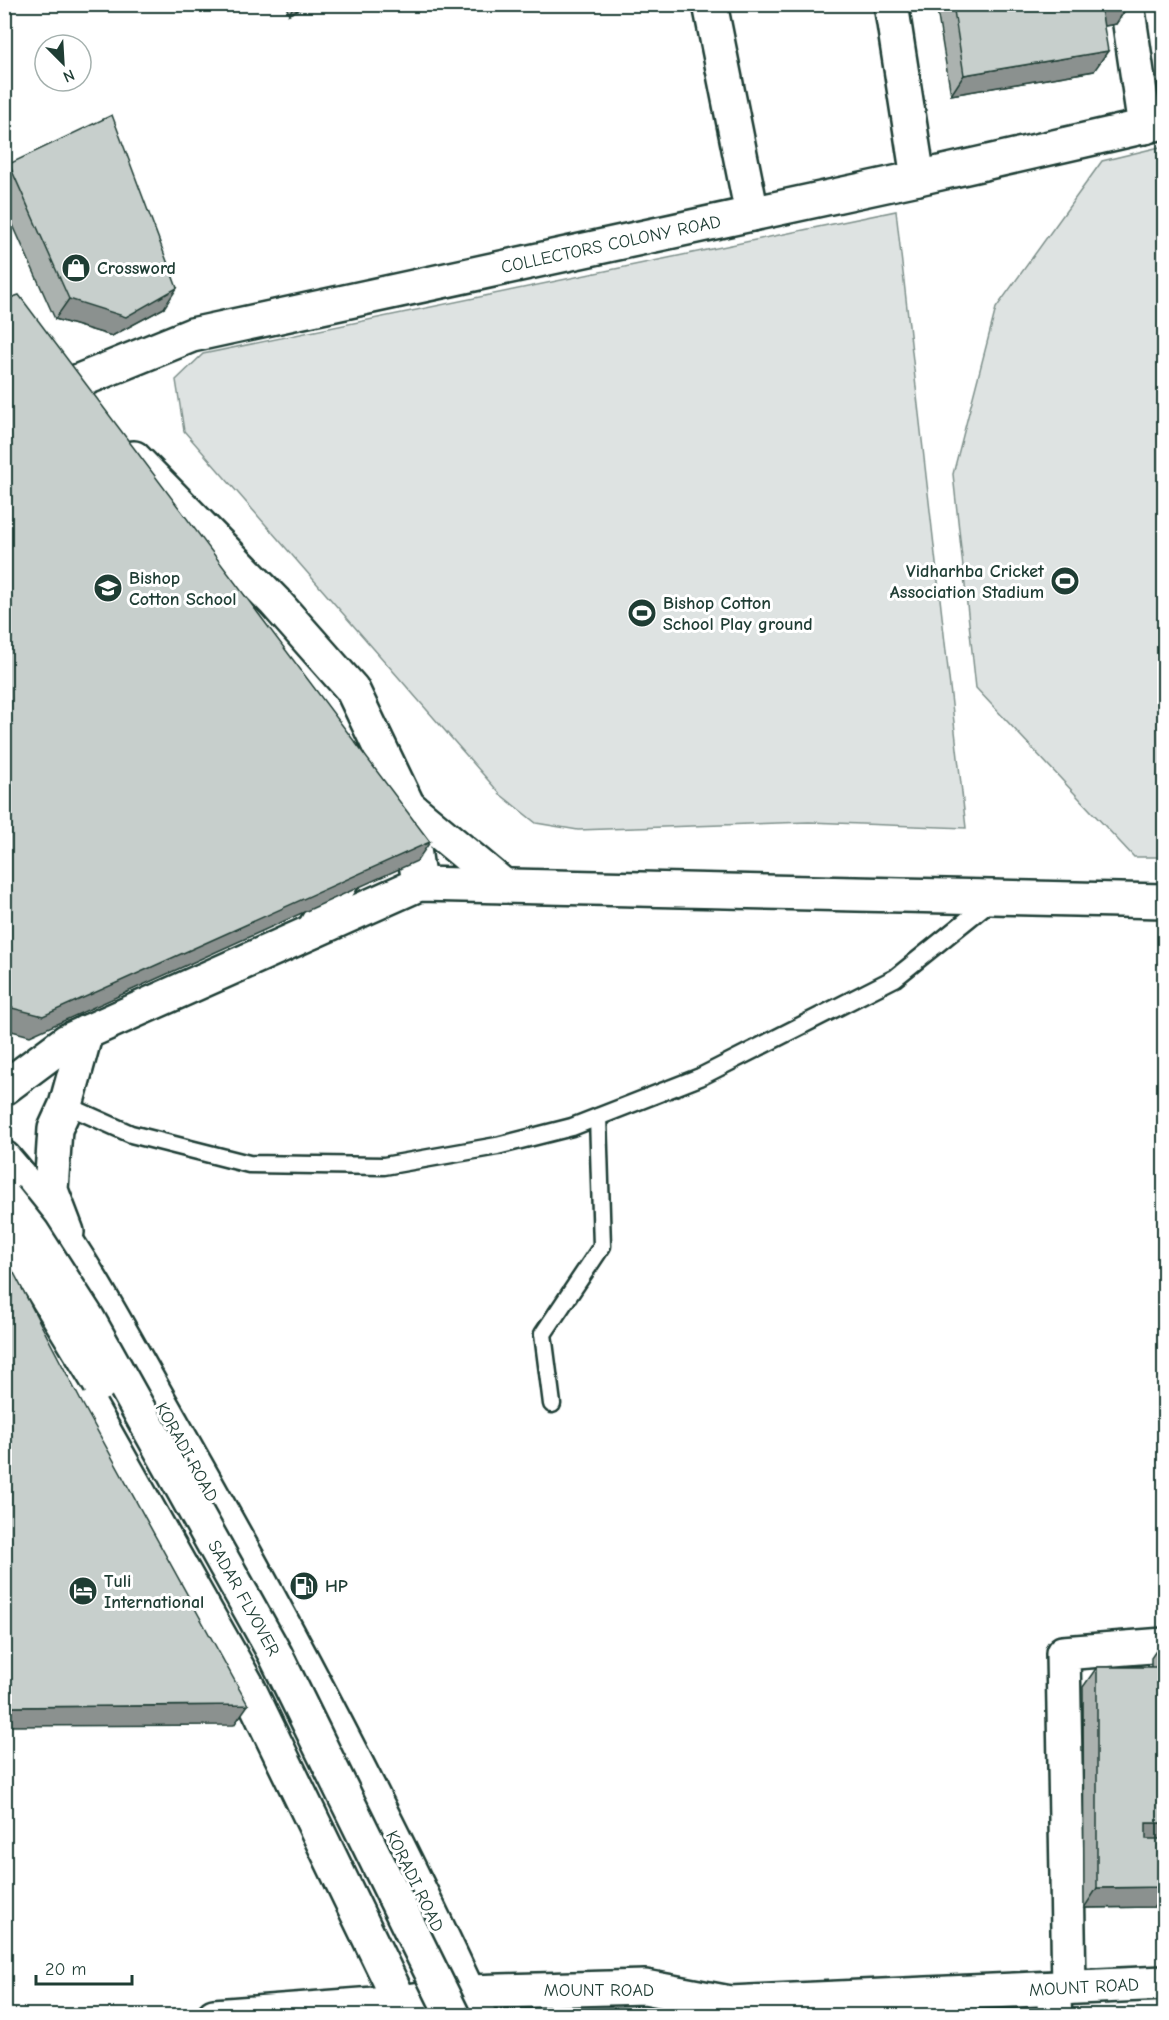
<svg xmlns="http://www.w3.org/2000/svg" width="1169" height="2020" font-family="'Comic Neue',sans-serif">
	<style>
		.garden { fill: #dee3e2; stroke: #7e908b; stroke-width: 1.5 }
		.lines { fill: none; stroke-linecap: round; stroke-linejoin: round }
		.service-casing { stroke: #1f3d34; stroke-width: 21 }
		.minor-casing { stroke: #1f3d34; stroke-width: 38 }
		.tertiary-casing { stroke: #1f3d34; stroke-width: 38 }
		.secondary-casing { stroke: #1f3d34; stroke-width: 38 }
		.primary-casing { stroke: #1f3d34; stroke-width: 38 }
		.service { stroke: #fff; stroke-width: 16 }
		.minor { stroke: #fff; stroke-width: 33 }
		.tertiary { stroke: #fff; stroke-width: 33 }
		.secondary { stroke: #fff; stroke-width: 33 }
		.primary { stroke: #fff; stroke-width: 33 }
		.trunk-bridge-casing { stroke: #1f3d34; stroke-width: 38; stroke-linecap: butt }
		.trunk-bridge { stroke: #fff; stroke-width: 33 }
		.wall { fill: #abb2af; stroke: #1f3d34; stroke-width: 1.5 }
		.shaded-wall { fill: #8b918f; stroke: #1f3d34; stroke-width: 1.5 }
		.building { fill: #c7cfcc; stroke: #1f3d34; stroke-width: 1.5 }
		.labels { text-anchor: middle; stroke-width: 6; stroke-linejoin: round; paint-order: stroke }
		.street-label { font-size: 18px; fill: #1f3d34; stroke: #fff }
		.poi-label { font-size: 18px; font-weight: bold; fill: #1f3d34; stroke: #fff; text-anchor: start }
	</style>
	<rect width="100%" height="100%" fill="#fff"/>
	<filter id="ink" filterUnits="userSpaceOnUse"><feTurbulence type="fractalNoise" baseFrequency=".0167" numOctaves="2"/><feDisplacementMap in="SourceGraphic" scale="12" xChannelSelector="R" yChannelSelector="G"/><feConvolveMatrix kernelMatrix="1 2 1 2 8 2 1 2 1" color-interpolation-filters="sRGB"/></filter>
	<g filter="url(#ink)">
		<!-- garden -->
		<g class="garden">
			<path d="M 1164,146 L 1164,857 L 1134,857 L 976,688 L 953,474 L 996,308 L 1102,161 Z"/>
			<path d="M 896,211 L 966,828 L 809,822 L 578,830 L 536,823 L 501,795 L 184,431 L 176,380 L 203,354 Z"/>
		</g>
		<g class="lines">
			<!-- service casing -->
			<g class="service-casing">
				<g id="service">
					<path d="M 66,1105 L 131,1134 L 249,1164 L 384,1166 L 497,1146 L 572,1127 L 700,1077 L 895,978 L 992,900"/>
					<path d="M 552,1404 L 543,1334 L 602,1246 L 598,1117"/>
				</g>
			</g>
			<!-- minor casing -->
			<g class="minor-casing">
				<g id="minor">
					<path d="M 710,4 L 752,214"/>
					<path d="M 891,4 L 918,178"/>
					<path d="M 1127,4 L 1145,127"/>
					<path d="M 64,387 L 192,335 L 918,178 L 1164,122"/>
					<path d="M 1069,1987 L 1063,1653 L 1164,1645"/>
					<path d="M 1053,1989 L 1055,2016"/>
				</g>
			</g>
			<!-- tertiary casing -->
			<g class="tertiary-casing">
				<g id="tertiary">
					<path d="M 134,458 L 275,602 L 352,689 L 408,806 L 419,884"/>
					<path d="M 408,806 L 504,886"/>
					<path d="M 313,931 L 354,860"/>
					<path d="M 214,2016 L 401,2002 L 468,1992 L 645,1987 L 730,2003 L 1164,1983"/>
				</g>
			</g>
			<!-- secondary casing -->
			<g class="secondary-casing">
				<g id="secondary">
					<path d="M 4,1088 L 67,1041 L 419,884 L 1164,901"/>
					<path d="M 67,1232 L 51,1190 L 55,1129 L 66,1105 L 86,1032"/>
				</g>
			</g>
			<!-- primary casing -->
			<g class="primary-casing">
				<g id="primary">
					<path d="M 4,1158 C 74,1238 122,1337 175,1429 C 284,1621 387,1815 479,2016"/>
					<path d="M 4,1271 L 91,1408 L 246,1683 L 407,2016"/>
				</g>
			</g>
			<!-- service -->
			<use href="#service" class="service"/>
			<!-- minor -->
			<use href="#minor" class="minor"/>
			<!-- tertiary -->
			<use href="#tertiary" class="tertiary"/>
			<!-- secondary -->
			<use href="#secondary" class="secondary"/>
			<!-- primary -->
			<use href="#primary" class="primary"/>
			<!-- trunk-bridge casing -->
			<g class="trunk-bridge-casing">
				<g id="trunk-bridge">
					<path d="M 4,1197 L 32,1232 L 88,1319 L 275,1654 L 453,2016"/>
					<path d="M 4,1235 L 27,1264 L 100,1384"/>
				</g>
			</g>
			<!-- trunk-bridge -->
			<use href="#trunk-bridge" class="trunk-bridge"/>
		</g>
		<!-- wall -->
		<g class="wall">
			<path d="M 285,4 L 311,4 L 289,14 Z"/>
			<path d="M 936,4 L 1129,4 L 1116,24 L 1104,26 L 1094,71 L 951,95 Z"/>
			<path d="M 9,164 L 164,308 L 112,336 L 55,319 L 4,205 L 4,170 Z"/>
			<path d="M 1164,1639 L 1164,1892 L 1154,1907 L 1084,1908 L 1083,1687 L 1097,1667 L 1151,1667 L 1151,1658 Z"/>
		</g>
		<!-- shaded-wall -->
		<g class="shaded-wall">
			<path d="M 295,4 L 311,4 L 289,14 Z"/>
			<path d="M 1129,4 L 1116,24 L 1088,29 L 1101,9 Z"/>
			<path d="M 1108,51 L 1094,71 L 951,95 L 964,75 Z"/>
			<path d="M 177,288 L 164,308 L 112,336 L 55,319 L 69,299 Z"/>
			<path d="M 430,842 L 417,861 L 30,1036 L 4,1029 L 4,1006 Z"/>
			<path d="M 248,1705 L 234,1725 L 4,1726 L 4,1707 Z"/>
			<path d="M 1146,1823 L 1164,1823 L 1164,1843 L 1132,1843 Z"/>
			<path d="M 1164,1887 L 1164,1892 L 1154,1907 L 1084,1908 L 1097,1888 Z"/>
		</g>
		<!-- building -->
		<g class="building">
			<path d="M 953,4 L 1128,4 L 1101,9 L 1108,51 L 964,75 Z"/>
			<path d="M 112,115 L 177,288 L 126,317 L 69,299 L 9,164 Z"/>
			<path d="M 19,295 L 430,842 L 43,1016 L 4,1006 L 4,300 Z"/>
			<path d="M 4,1254 L 81,1401 L 248,1705 L 4,1707 Z"/>
			<path d="M 1097,1667 L 1164,1667 L 1164,1823 L 1146,1823 L 1146,1839 L 1164,1839 L 1164,1887 L 1097,1888 Z"/>
		</g>
	</g>
	<!-- icons -->
	<defs>
		<g id="shop-disc" transform="scale(1.5)"><circle r="9.5" fill="#1f3d34" stroke="#fff"/><path d="M-5-2.5h2.3a2.7 3.5 0 0 1 5.4 0H5L5.5 6h-11ZM-1.5-2.5h3a1.5 2.3 0 0 0-3 0Z" fill="#fff"/></g>
		<g id="stadium-disc" transform="scale(1.5)"><circle r="9.5" fill="#1f3d34" stroke="#fff"/><path d="M0-5a6.5 5 0 1 0 0 10a6.5 5 0 1 0 0-10ZM-3.5-1.8h7v3.6h-7Z" fill="#fff"/></g>
		<g id="school-disc" transform="scale(1.5)"><circle r="9.5" fill="#1f3d34" stroke="#fff"/><path d="M0-5L7-2L0 1L-7-2ZM-4 1L0 2.5L4 1V4Q0 6-4 4Z" fill="#fff"/></g>
		<g id="fuel-disc" transform="scale(1.5)"><circle r="9.5" fill="#1f3d34" stroke="#fff"/><path d="M-5.5-6h7V0h2V4h1.3V-2.5L3-4.5l.8-.8L6-3V5H2.5V1h-1V6h-7ZM-4.2-4.7v3.2H.2V-4.7Z" fill="#fff"/></g>
		<g id="hotel-disc" transform="scale(1.5)"><circle r="9.5" fill="#1f3d34" stroke="#fff"/><path d="M-6-4.5h1.5V1H6V5H4.5V3h-9V5H-6ZM-4 0a1.8 1.8 0 1 1 3.6 0ZM.5 0V-2.5h3Q6-2.5 6 0Z" fill="#fff"/></g>
	</defs>
	<g fill-rule="evenodd">
		<use href="#shop-disc" x="76" y="268"/>
		<use href="#stadium-disc" x="1065" y="581"/>
		<use href="#school-disc" x="108" y="588"/>
		<use href="#stadium-disc" x="642" y="613"/>
		<use href="#fuel-disc" x="304" y="1586"/>
		<use href="#hotel-disc" x="83" y="1591"/>
	</g>
	<g class="labels">
		<!-- street labels -->
		<g class="street-label">
			<text transform="translate(611 244) rotate(-12)" y="6">COLLECTORS COLONY ROAD</text>
			<text transform="translate(187 1452) rotate(61)" y="6">KORADI ROAD</text>
			<text transform="translate(244 1598) rotate(61)" y="6">SADAR FLYOVER</text>
			<text transform="translate(415 1881) rotate(64)" y="6">KORADI ROAD</text>
			<text transform="translate(1084 1987) rotate(-3)" y="6">MOUNT ROAD</text>
			<text x="599" y="1996">MOUNT ROAD</text>
		</g>
		<!-- poi labels -->
		<g class="poi-label">
			<text x="97" y="274">Crossword</text>
			<text x="1044" y="577" text-anchor="end">Vidharhba Cricket<tspan x="1044" dy="21">Association Stadium</tspan></text>
			<text x="129" y="584">Bishop<tspan x="129" dy="21">Cotton School</tspan></text>
			<text x="663" y="609">Bishop Cotton<tspan x="663" dy="21">School Play ground</tspan></text>
			<text x="104" y="1587">Tuli<tspan x="104" dy="21">International</tspan></text>
			<text x="325" y="1592">HP</text>
		</g>
	</g>
	<!-- margin -->
	<rect width="1169" height="2020" fill="none" stroke="#fff" stroke-width="24"/>
	<rect x="12" y="12" width="1145" height="1996" fill="none" stroke="#1f3d34" stroke-width="2" filter="url(#ink)"/>
	<!-- north arrow -->
	<g transform="translate(63 63) rotate(156)"><circle r="28" fill="#ffffff" stroke="#a5b1ae" stroke-width="1.5"/>
	<path d="M0-4.5L10 22L0 15L-10 22Z" fill="#1f3d34"/>
	<text y="-9" font-size="16" font-weight="bold" text-anchor="middle" fill="#1f3d34">N</text>
	</g>
	<!-- scale -->
	<path d="M36 1975v9h96v-9" fill="none" stroke="#1f3d34" stroke-width="3"/>
	<text x="45" y="1975" font-size="18" fill="#1f3d34" stroke="#ffffff" stroke-width="4.5" paint-order="stroke">20 m</text>
</svg>
